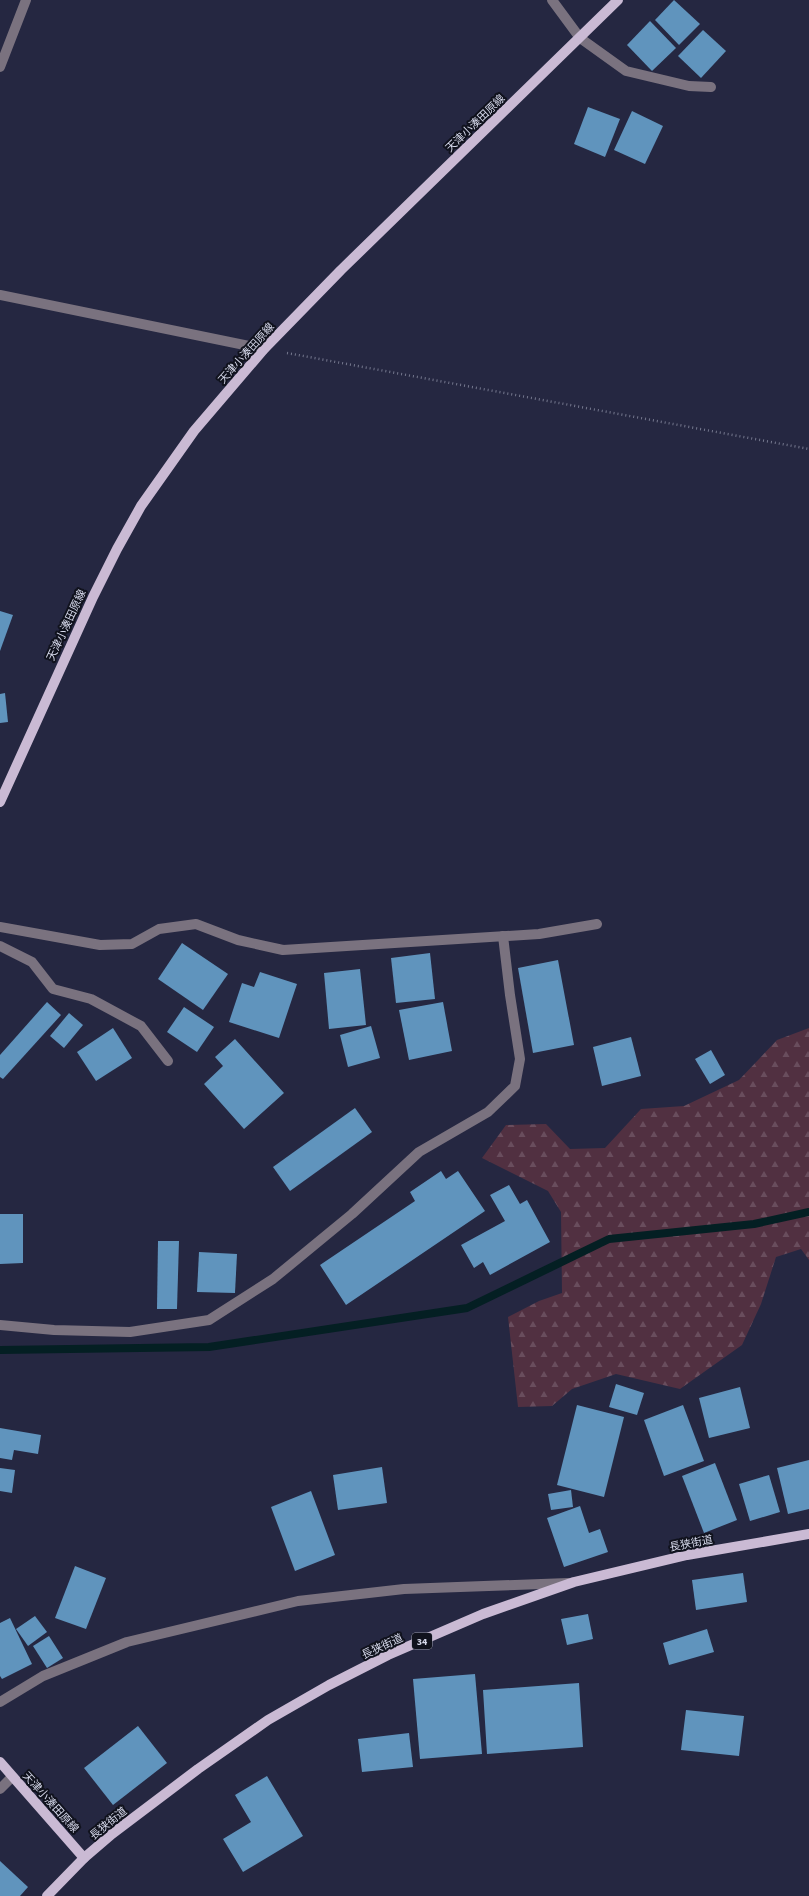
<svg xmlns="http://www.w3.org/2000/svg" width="809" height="1896" font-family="'Source Sans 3','Noto Sans JP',sans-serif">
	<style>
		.forest { fill: url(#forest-firs) }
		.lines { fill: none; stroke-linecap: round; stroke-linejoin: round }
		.stream { stroke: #041f23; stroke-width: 8 }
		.building { fill: #6094bd }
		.path { stroke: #75788e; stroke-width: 2.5; stroke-dasharray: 1 3; stroke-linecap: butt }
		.minor { stroke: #7a727f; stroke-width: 10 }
		.major { stroke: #cabad4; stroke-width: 10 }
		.labels { text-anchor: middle; stroke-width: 4; stroke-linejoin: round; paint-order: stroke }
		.shield { fill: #10121d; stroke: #9b9dad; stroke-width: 1 }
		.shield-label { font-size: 10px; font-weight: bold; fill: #d6d9eb }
		.street-label { font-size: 11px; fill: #d6d9eb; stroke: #10121d }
	</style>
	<defs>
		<pattern id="forest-firs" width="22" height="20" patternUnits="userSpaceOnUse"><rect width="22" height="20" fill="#513041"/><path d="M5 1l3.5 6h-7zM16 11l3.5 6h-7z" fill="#694d5d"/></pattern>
	</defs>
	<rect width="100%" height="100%" fill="#252741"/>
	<!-- forest -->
	<path class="forest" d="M 809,1028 L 809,1260 L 801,1249 L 776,1257 L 761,1304 L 742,1345 L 680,1389 L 616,1374 L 572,1389 L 552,1406 L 518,1407 L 508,1317 L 539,1301 L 562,1293 L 561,1212 L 548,1191 L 482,1158 L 506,1125 L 546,1124 L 570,1149 L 605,1148 L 641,1109 L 684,1106 L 739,1080 L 777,1040 Z"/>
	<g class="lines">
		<!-- stream -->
		<path class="stream" d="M 0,1350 L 209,1347 L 467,1308 L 609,1239 L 754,1224 L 809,1212"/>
	</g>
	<!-- building -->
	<g class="building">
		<path d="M 674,0 L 700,24 L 679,45 L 655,20 Z"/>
		<path d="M 650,21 L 676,48 L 652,71 L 627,45 Z"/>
		<path d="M 703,30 L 726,51 L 701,78 L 678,56 Z"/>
		<path d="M 588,107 L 620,119 L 605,157 L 574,144 Z"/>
		<path d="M 632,111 L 663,126 L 645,164 L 614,150 Z"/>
		<path d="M 0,611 L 13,615 L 0,651 Z"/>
		<path d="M 5,693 L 8,722 L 0,723 L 0,694 Z"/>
		<path d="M 182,943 L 228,974 L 203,1010 L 158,979 Z"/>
		<path d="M 430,953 L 435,999 L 396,1003 L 391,958 Z"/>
		<path d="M 558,960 L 574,1045 L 533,1053 L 518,968 Z"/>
		<path d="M 360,969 L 366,1025 L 329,1029 L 324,973 Z"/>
		<path d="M 260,972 L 297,984 L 279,1038 L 229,1022 L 242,983 L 254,987 Z"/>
		<path d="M 47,1002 L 61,1015 L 3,1079 L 0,1077 L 0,1055 Z"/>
		<path d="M 443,1002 L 452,1051 L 409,1060 L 399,1010 Z"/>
		<path d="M 184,1007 L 214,1027 L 197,1052 L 167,1032 Z"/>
		<path d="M 69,1013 L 83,1025 L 64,1048 L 50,1036 Z"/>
		<path d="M 371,1026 L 380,1058 L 348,1067 L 340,1035 Z"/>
		<path d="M 113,1028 L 132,1058 L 96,1081 L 77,1052 Z"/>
		<path d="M 631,1037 L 641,1076 L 602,1086 L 593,1047 Z"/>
		<path d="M 235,1039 L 284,1093 L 244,1129 L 204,1084 L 223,1066 L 215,1057 Z"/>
		<path d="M 711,1050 L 725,1075 L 710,1084 L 695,1059 Z"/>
		<path d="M 355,1108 L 372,1132 L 290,1191 L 273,1167 Z"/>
		<path d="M 441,1171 L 446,1179 L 458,1171 L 485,1211 L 346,1305 L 320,1265 L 415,1201 L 410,1192 Z"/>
		<path d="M 509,1185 L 520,1204 L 527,1200 L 550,1242 L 490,1275 L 483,1262 L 474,1268 L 461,1245 L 505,1221 L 490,1195 Z"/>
		<path d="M 0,1214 L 23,1214 L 23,1263 L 0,1264 Z"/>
		<path d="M 158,1241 L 179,1241 L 177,1309 L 157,1309 Z"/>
		<path d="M 199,1252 L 237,1254 L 235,1293 L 197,1292 Z"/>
		<path d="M 616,1384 L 644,1393 L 637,1415 L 609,1407 Z"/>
		<path d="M 740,1387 L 750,1428 L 709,1438 L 699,1398 Z"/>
		<path d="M 577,1405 L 624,1417 L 604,1497 L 557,1485 Z"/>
		<path d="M 683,1405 L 704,1461 L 664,1476 L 644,1420 Z"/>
		<path d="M 0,1428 L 41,1435 L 38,1454 L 14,1450 L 12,1460 L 0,1458 Z"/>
		<path d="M 809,1460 L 809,1509 L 788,1514 L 777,1468 Z"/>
		<path d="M 715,1463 L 737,1520 L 704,1533 L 682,1476 Z"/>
		<path d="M 382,1467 L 387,1503 L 338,1510 L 333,1475 Z"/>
		<path d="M 0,1468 L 15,1470 L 12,1493 L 0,1491 Z"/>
		<path d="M 769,1475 L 780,1512 L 750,1521 L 739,1484 Z"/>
		<path d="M 571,1490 L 573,1507 L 551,1510 L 548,1494 Z"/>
		<path d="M 311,1491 L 335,1555 L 295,1571 L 271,1507 Z"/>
		<path d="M 580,1506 L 589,1533 L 600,1529 L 608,1552 L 564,1567 L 547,1518 Z"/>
		<path d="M 75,1566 L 106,1578 L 86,1629 L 55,1618 Z"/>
		<path d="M 743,1573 L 747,1602 L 696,1610 L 692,1580 Z"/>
		<path d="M 588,1614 L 593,1639 L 567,1645 L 561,1619 Z"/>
		<path d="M 35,1616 L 47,1632 L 28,1646 L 16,1629 Z"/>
		<path d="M 10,1618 L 32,1664 L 2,1679 L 0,1676 L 0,1623 Z"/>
		<path d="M 707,1629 L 714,1652 L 669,1665 L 663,1643 Z"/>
		<path d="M 49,1636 L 63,1658 L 47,1668 L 33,1646 Z"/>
		<path d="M 475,1674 L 482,1754 L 420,1759 L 413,1679 Z"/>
		<path d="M 579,1683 L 583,1747 L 487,1754 L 483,1690 Z"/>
		<path d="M 686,1710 L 744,1716 L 739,1756 L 681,1750 Z"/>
		<path d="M 138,1726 L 167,1763 L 113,1805 L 84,1768 Z"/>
		<path d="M 409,1733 L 413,1767 L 362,1772 L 358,1739 Z"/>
		<path d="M 267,1776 L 303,1836 L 243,1872 L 223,1839 L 251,1822 L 235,1795 Z"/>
		<path d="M 0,1861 L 28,1887 L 20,1896 L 0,1896 Z"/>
	</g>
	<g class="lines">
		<!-- path -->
		<path class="path" d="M 287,353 L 809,449"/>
		<!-- minor -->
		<g class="minor">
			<path d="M 552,0 L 580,38 L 626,71 L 689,86 L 711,87"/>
			<path d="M 0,67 L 26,0"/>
			<path d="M 0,295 L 264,349"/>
			<path d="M 0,927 L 100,945 L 132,944 L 159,929 L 196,924 L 238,940 L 283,950 L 539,934 L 597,924"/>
			<path d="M 0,946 L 32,962 L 53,989 L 91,999 L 141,1026 L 168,1061"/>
			<path d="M 0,1325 L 54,1330 L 130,1332 L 209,1320 L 273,1279 L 352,1214 L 419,1152 L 488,1112 L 515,1086 L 520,1059 L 510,995 L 503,936"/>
			<path d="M 0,1702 L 43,1676 L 127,1642 L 298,1601 L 404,1589 L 568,1583"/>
			<path d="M 0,1789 L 12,1777"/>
		</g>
		<!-- major -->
		<g class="major">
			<path d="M 0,802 L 93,597 L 117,549 L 141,506 L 194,431 L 264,349 L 341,270 L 618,0"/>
			<path d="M 0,1762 L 84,1858"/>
			<path d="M 47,1896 L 84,1858 L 112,1834 L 198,1769 L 268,1720 L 329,1685 L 388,1655 L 483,1614 L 574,1582 L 687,1555 L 809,1534"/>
		</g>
	</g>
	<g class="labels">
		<!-- shield labels -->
		<rect class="shield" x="412" y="1633" width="20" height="16" rx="3"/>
		<g class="shield-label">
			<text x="422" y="1645">34</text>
		</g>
		<!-- street labels -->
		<g class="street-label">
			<text transform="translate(475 123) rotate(-44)" y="4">天津小湊田原線</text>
			<text transform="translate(246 353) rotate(-48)" y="4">天津小湊田原線</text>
			<text transform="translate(66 625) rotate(-65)" y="4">天津小湊田原線</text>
			<text transform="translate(691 1543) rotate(-11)" y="4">長狭街道</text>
			<text transform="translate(382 1646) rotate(-25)" y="4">長狭街道</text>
			<text transform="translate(51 1802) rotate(48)" y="4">天津小湊田原線</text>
			<text transform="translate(108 1823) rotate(-39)" y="4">長狭街道</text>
		</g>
	</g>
</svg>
